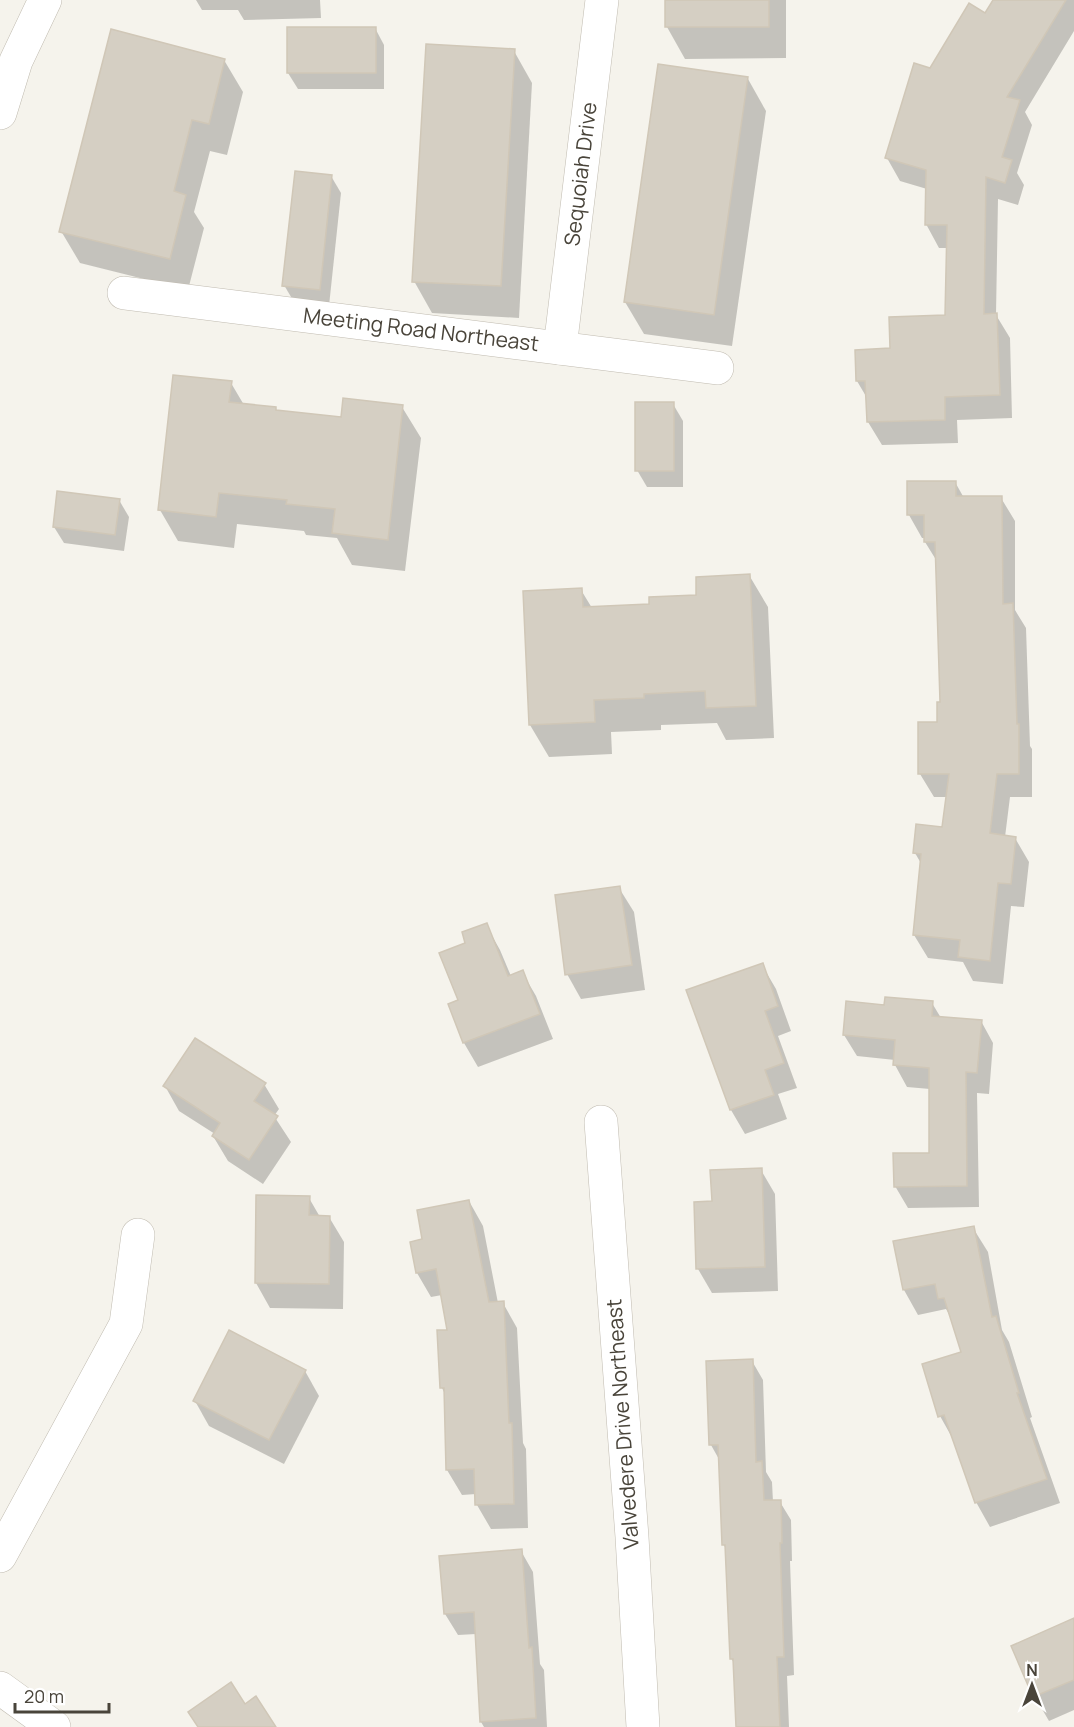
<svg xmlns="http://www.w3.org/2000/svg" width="1074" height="1727" font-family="Manrope,sans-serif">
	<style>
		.shadow { fill: #0003 }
		.building { fill: #d5cfc3; stroke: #d0c7b7; stroke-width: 1.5 }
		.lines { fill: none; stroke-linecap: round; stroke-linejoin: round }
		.street-casing { stroke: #c0bbb0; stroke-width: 34 }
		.street { stroke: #fff; stroke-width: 33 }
		.labels { text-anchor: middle; stroke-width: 5; stroke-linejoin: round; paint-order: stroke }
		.street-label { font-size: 21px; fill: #49443a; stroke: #fff }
	</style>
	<rect width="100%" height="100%" fill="#f5f3ec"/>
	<!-- shadow -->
	<g class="shadow">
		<path d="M 196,0 L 320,0 L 321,18 L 244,20 L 238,10 L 202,10 Z"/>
		<path d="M 666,0 L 786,0 L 786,58 L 685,59 L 667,27 Z"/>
		<path d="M 995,0 L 1074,0 L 1074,31 L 1025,112 L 1032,125 L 1017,173 L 1024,185 L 1018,205 L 998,199 L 996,315 L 1010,338 L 1012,418 L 957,420 L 958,443 L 882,445 L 868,422 L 867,398 L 857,381 L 891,350 L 946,316 L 948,248 L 939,248 L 926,224 L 927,189 L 900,181 L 887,158 L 930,70 L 986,15 Z"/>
		<path d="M 375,28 L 384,45 L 384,89 L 298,89 L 288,73 Z"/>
		<path d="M 514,51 L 532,83 L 519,318 L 432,313 L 414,281 Z"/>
		<path d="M 224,60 L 243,92 L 227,155 L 210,151 L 194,212 L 204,228 L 188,290 L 80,263 L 61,231 Z"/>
		<path d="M 748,79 L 766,111 L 732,346 L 644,334 L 625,302 Z"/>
		<path d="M 331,176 L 341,193 L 329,306 L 294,302 L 284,285 Z"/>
		<path d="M 231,383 L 244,405 L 275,409 L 277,411 L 342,418 L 402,407 L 421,438 L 405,571 L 352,565 L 337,538 L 306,535 L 304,531 L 237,524 L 234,548 L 178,541 L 160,510 Z"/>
		<path d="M 673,404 L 683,421 L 683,487 L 647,487 L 637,470 Z"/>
		<path d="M 955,482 L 964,498 L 1001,498 L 1015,521 L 1015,610 L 1026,628 L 1030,746 L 1032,749 L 1032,797 L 1010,797 L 1005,837 L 1015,838 L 1029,862 L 1024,907 L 1011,906 L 1003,984 L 973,981 L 963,962 L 928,958 L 914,935 L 922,865 L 915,853 L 944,828 L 947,797 L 934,797 L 920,774 L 938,723 L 942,703 L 938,563 L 925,542 L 925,538 L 922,538 L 909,515 Z"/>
		<path d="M 119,500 L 129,517 L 124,551 L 64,543 L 54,527 Z"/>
		<path d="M 749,575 L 768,607 L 774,738 L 726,740 L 717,723 L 661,725 L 661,730 L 611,732 L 612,754 L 549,757 L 530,725 L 581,590 L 592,608 L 651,605 L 698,596 Z"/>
		<path d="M 619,888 L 634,912 L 645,990 L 581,999 L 567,974 Z"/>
		<path d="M 486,925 L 500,950 L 511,976 L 522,972 L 536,996 L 553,1039 L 478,1067 L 464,1043 L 450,1005 L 460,1001 L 467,944 Z"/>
		<path d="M 762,965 L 776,989 L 791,1031 L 778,1036 L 797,1088 L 778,1094 L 787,1119 L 745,1134 L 731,1110 Z"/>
		<path d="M 932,1003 L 941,1018 L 981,1021 L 993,1043 L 989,1094 L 977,1093 L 979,1207 L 908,1208 L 895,1186 L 931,1154 L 930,1089 L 907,1087 L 895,1065 L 895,1060 L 857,1056 L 844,1035 L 886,1007 Z"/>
		<path d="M 264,1084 L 279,1109 L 274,1116 L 291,1142 L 263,1184 L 228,1161 L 213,1136 L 215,1134 L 179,1111 L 165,1086 Z"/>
		<path d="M 761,1170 L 775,1194 L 778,1291 L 712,1293 L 698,1269 L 713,1203 Z"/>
		<path d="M 309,1198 L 320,1217 L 329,1217 L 344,1242 L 343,1309 L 270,1308 L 256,1283 Z"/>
		<path d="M 469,1201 L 483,1226 L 498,1303 L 503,1303 L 517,1328 L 523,1443 L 526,1449 L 528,1528 L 491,1529 L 477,1505 L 476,1494 L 462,1495 L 447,1470 L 445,1394 L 442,1388 L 449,1331 L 442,1295 L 431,1297 L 417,1273 L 424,1241 Z"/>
		<path d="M 973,1228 L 988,1252 L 1002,1330 L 1009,1342 L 1032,1417 L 1030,1418 L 1060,1503 L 990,1527 L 976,1502 L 954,1441 L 940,1416 L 963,1353 L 953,1321 L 946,1309 L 918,1315 L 904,1290 L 895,1243 Z"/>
		<path d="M 752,1361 L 763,1380 L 766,1472 L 772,1482 L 773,1502 L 780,1502 L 791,1520 L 792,1561 L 790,1561 L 794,1675 L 787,1676 L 789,1727 L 737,1727 L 735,1665 L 731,1658 L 727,1550 L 723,1544 L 720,1461 L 711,1445 Z"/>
		<path d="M 305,1371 L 319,1396 L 284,1464 L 209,1426 L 195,1401 Z"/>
		<path d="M 521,1551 L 533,1572 L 540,1664 L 544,1670 L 547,1727 L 484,1727 L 481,1722 L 476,1634 L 458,1635 L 445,1614 Z"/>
		<path d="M 1074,1620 L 1074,1710 L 1049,1721 L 1035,1697 L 1013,1647 Z"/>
	</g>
	<!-- building -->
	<g class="building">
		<rect x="665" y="0" width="104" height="27"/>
		<path d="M 993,0 L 1066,0 L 1007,97 L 1020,100 L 1002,157 L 1012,160 L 1005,183 L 986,177 L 984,314 L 997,313 L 1000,395 L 945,397 L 945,420 L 867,422 L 865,381 L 856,381 L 855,350 L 890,348 L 889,317 L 945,315 L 947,225 L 925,225 L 926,170 L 885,158 L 914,63 L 930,68 L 969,3 L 985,13 Z"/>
		<rect x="287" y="27" width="89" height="46"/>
		<path d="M 111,29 L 225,59 L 209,124 L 192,120 L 174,191 L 186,195 L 170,259 L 59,232 Z"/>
		<path d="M 426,44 L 515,49 L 501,286 L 412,282 Z"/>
		<path d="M 658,64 L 748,77 L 714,315 L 624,302 Z"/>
		<path d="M 295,171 L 332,175 L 320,290 L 282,286 Z"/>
		<path d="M 173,375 L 232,381 L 229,402 L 276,407 L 276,410 L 341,417 L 343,398 L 403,405 L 388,540 L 332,533 L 335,509 L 286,504 L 287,500 L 219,493 L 216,517 L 158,510 Z"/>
		<rect x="635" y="402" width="39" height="69"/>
		<path d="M 907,481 L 956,481 L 956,496 L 1002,496 L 1003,604 L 1013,603 L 1017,724 L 1019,724 L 1019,774 L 997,774 L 990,833 L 1016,837 L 1011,884 L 998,883 L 990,961 L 958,957 L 960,940 L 913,935 L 921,854 L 913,853 L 916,824 L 942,827 L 949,774 L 918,774 L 918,722 L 937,722 L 937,702 L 940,702 L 935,542 L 924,542 L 924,515 L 907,515 Z"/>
		<path d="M 57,491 L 120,499 L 115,535 L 53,527 Z"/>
		<path d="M 750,574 L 756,706 L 706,708 L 705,691 L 644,694 L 644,698 L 594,700 L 595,722 L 529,725 L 523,591 L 582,588 L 583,607 L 649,604 L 649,597 L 696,595 L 696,577 Z"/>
		<path d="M 620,886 L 632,965 L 565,975 L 555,895 Z"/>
		<path d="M 487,923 L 508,976 L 523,970 L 540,1014 L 463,1043 L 448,1004 L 458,1000 L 439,953 L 465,943 L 462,932 Z"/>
		<path d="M 763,963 L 778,1006 L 765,1011 L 784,1063 L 765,1070 L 774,1095 L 730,1110 L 686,990 Z"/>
		<path d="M 885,997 L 933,1001 L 932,1016 L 982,1020 L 977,1073 L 966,1072 L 967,1186 L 894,1187 L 893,1153 L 929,1153 L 929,1068 L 893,1065 L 895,1040 L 843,1035 L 846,1001 L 884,1005 Z"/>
		<path d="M 195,1038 L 266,1083 L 254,1101 L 278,1116 L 249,1160 L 212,1136 L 220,1123 L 163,1086 Z"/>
		<path d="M 762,1168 L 765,1267 L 696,1269 L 694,1202 L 712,1201 L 710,1170 Z"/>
		<path d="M 256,1195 L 310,1196 L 309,1215 L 330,1216 L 329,1284 L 255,1283 Z"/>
		<path d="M 469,1200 L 489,1302 L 504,1301 L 509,1423 L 512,1423 L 514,1504 L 475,1505 L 474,1469 L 446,1470 L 444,1388 L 440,1388 L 437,1330 L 447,1330 L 436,1269 L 416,1273 L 410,1242 L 422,1239 L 417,1210 Z"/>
		<path d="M 974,1226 L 992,1317 L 996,1316 L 1019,1393 L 1017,1393 L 1047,1479 L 975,1503 L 944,1415 L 938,1417 L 922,1364 L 961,1352 L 944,1298 L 938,1299 L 935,1284 L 903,1290 L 893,1241 Z"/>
		<path d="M 229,1330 L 306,1370 L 269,1440 L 193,1401 Z"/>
		<path d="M 753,1359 L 756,1462 L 762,1461 L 764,1500 L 781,1500 L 782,1543 L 780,1543 L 784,1657 L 777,1657 L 780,1727 L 736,1727 L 733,1659 L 730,1659 L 725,1545 L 722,1545 L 718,1445 L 709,1445 L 706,1361 Z"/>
		<path d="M 522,1549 L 529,1648 L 532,1647 L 536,1718 L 480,1722 L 474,1612 L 444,1614 L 439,1556 Z"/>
		<path d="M 1074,1618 L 1074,1680 L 1033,1697 L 1011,1646 Z"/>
		<path d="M 231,1682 L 245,1704 L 256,1696 L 276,1727 L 198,1727 L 188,1712 Z"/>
	</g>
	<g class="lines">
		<!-- street casing -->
		<g class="street-casing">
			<g id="street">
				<path d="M 0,113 L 16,61 L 45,0"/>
				<path d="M 124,293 L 717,368"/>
				<path d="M 560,348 L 602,0"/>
				<path d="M 601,1122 L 632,1537 L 643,1727"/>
				<path d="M 0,1556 L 126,1324 L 138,1235"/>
				<path d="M 0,1688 L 54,1727"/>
			</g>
		</g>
		<!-- street -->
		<use href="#street" class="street"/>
	</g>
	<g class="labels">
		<!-- street labels -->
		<g class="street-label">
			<text transform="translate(581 174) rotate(-83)" y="7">Sequoiah Drive</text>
			<text transform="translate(421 330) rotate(7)" y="7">Meeting Road Northeast</text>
			<text transform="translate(623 1424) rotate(-94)" y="7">Valvedere Drive Northeast</text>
		</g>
	</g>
	<!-- north arrow -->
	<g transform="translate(1032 1685)" stroke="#ffffff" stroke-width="4.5" paint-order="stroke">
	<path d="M0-4.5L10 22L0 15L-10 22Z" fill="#49443a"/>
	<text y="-9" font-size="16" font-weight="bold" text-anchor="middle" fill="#49443a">N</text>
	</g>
	<!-- scale -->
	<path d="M15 1703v9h94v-9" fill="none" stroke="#49443a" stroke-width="3"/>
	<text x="24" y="1703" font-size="18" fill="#49443a" stroke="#ffffff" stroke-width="4.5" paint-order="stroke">20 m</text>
</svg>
